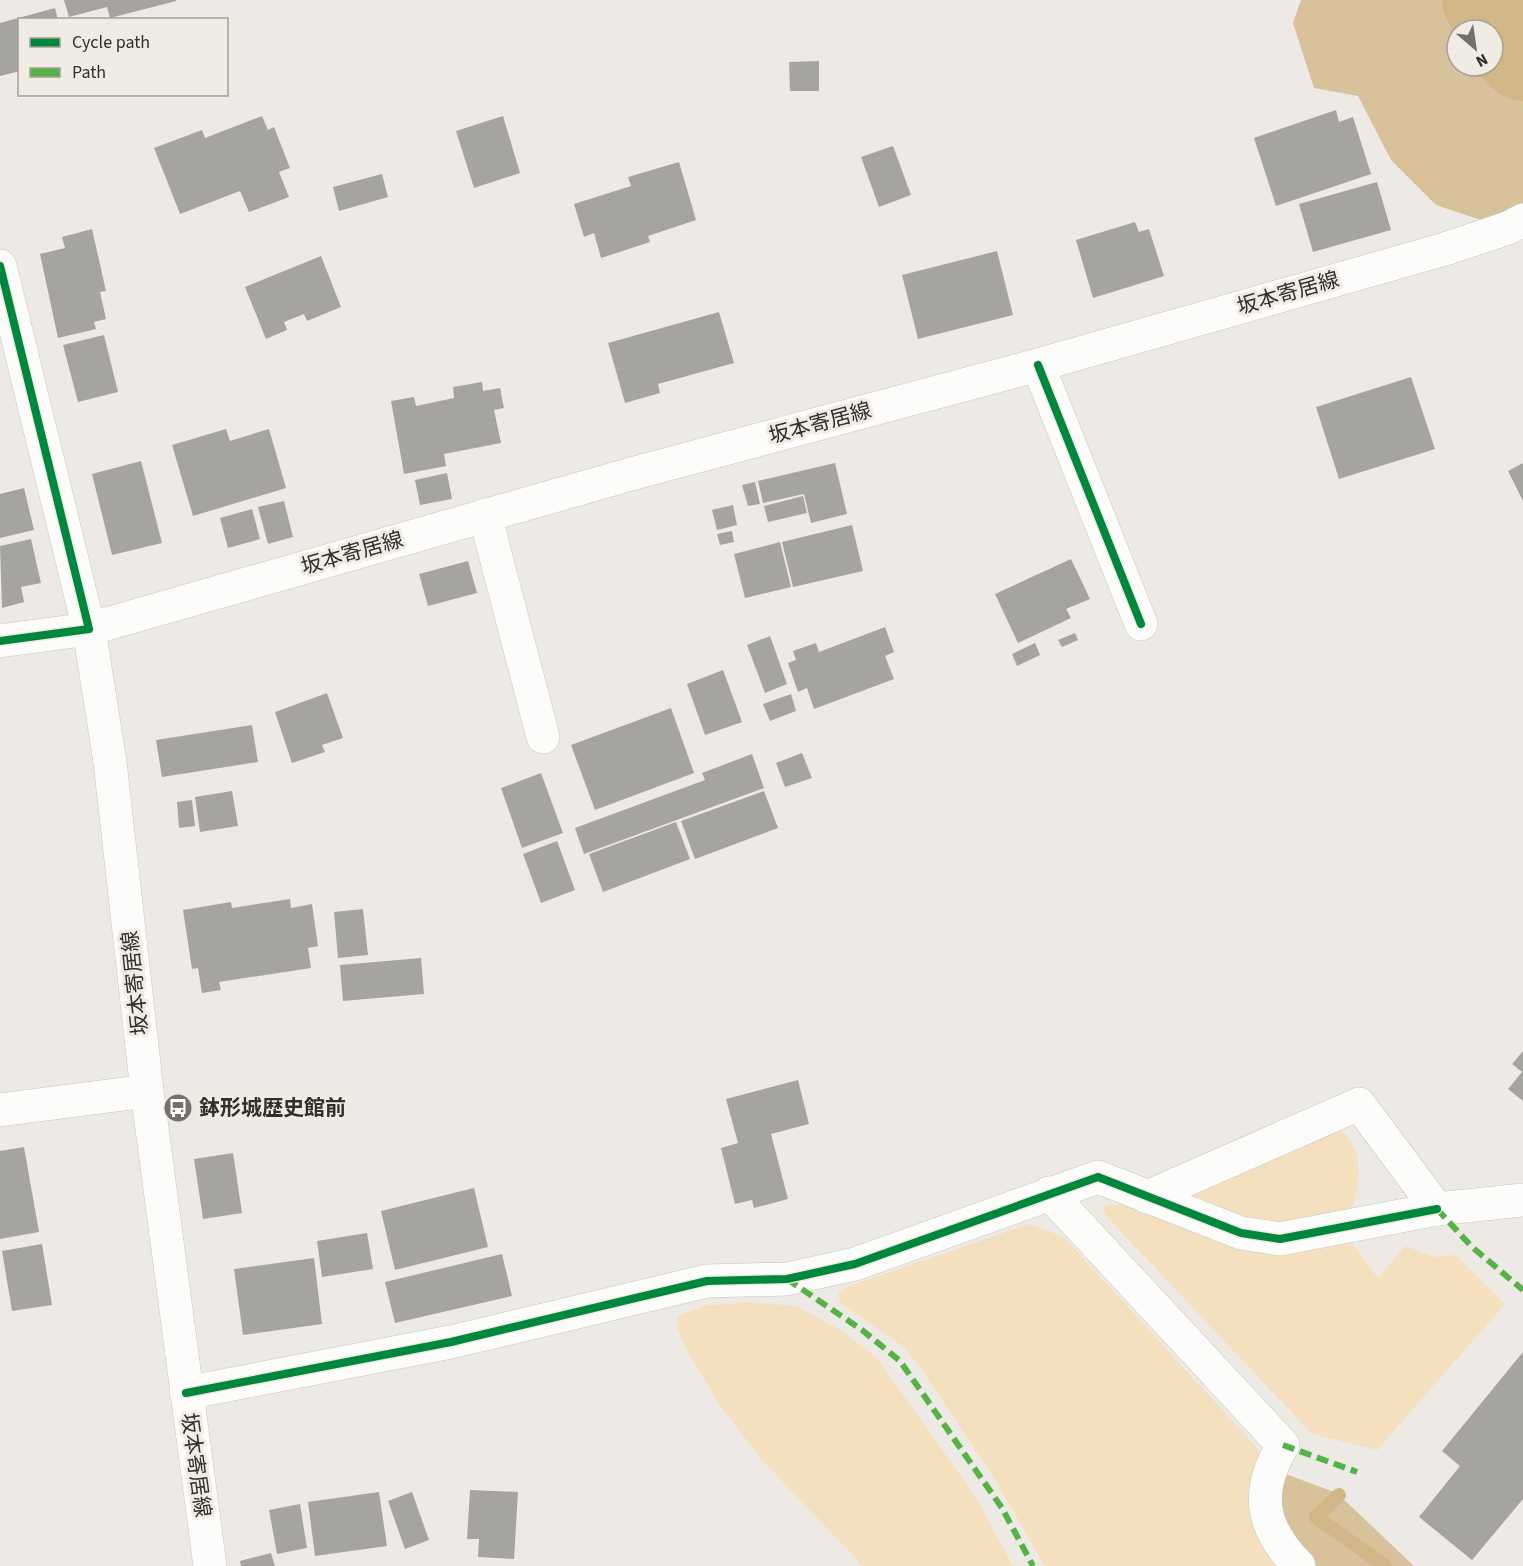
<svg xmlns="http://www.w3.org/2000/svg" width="1523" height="1566" font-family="'Source Sans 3','Noto Sans JP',sans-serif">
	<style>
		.green { fill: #f4e0be }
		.forest { fill: #d8c29c; fill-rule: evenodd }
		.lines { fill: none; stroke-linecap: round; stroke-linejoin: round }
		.stream { stroke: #d1b787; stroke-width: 14 }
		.river { stroke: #d1b787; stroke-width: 84 }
		.building { fill: #a6a4a1 }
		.minor-casing { stroke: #c8c6c2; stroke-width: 34 }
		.major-casing { stroke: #c8c6c2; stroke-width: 34 }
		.minor { stroke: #fcfcfb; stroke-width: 33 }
		.major { stroke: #fcfcfb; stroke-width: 33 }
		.quiet { stroke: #56b246; stroke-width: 6; stroke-dasharray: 12 6; stroke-linecap: butt }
		.cycleway-casing { stroke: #f0ebe3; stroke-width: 11 }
		.cycleway { stroke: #00873e; stroke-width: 8 }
		.labels { text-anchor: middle; stroke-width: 6; stroke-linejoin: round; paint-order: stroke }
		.street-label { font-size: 21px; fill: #312f2c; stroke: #f0ebe3 }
		.poi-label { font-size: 21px; font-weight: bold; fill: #312f2c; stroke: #f0ebe3; text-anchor: start }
	</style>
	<rect width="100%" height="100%" fill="#edeae6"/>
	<!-- green -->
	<g class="green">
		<path d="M 1334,1124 C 1366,1150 1361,1175 1352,1210 L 1289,1224 L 1259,1222 L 1186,1204 L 1188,1184 Z"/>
		<path d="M 1124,1204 L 1347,1241 L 1352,1243 L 1378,1278 L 1405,1246 L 1435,1257 L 1456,1255 L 1505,1304 L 1377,1450 L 1312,1434 L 1106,1216 L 1102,1207 L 1106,1205 Z"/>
		<path d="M 1029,1224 L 1064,1237 L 1258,1449 L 1260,1455 C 1238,1507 1250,1522 1280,1566 L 1045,1566 L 992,1475 L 919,1366 L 904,1347 L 841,1304 L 838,1295 L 840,1291 L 849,1286 Z"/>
		<path d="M 747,1302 L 796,1306 L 839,1329 L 877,1358 L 977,1499 L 1013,1566 L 863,1566 L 761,1459 L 718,1403 L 683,1343 L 677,1326 L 678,1316 L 703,1306 Z"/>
	</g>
	<!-- forest -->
	<g class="forest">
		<path d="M 1301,0 L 1523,0 L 1523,234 L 1436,205 L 1391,160 L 1358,96 L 1314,88 L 1293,23 ZM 1457,30 L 1493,30 L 1493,66 L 1457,66 Z"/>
		<path d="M 1288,1475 L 1337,1493 L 1414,1566 L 1312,1566 L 1276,1520 L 1281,1477 Z"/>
	</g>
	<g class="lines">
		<!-- stream -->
		<path class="stream" d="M 1339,1495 L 1316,1517 L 1385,1566"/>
		<!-- river -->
		<path class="river" d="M 1484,0 L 1512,49 L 1523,59"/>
	</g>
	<!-- building -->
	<g class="building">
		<path d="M 64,0 L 176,0 L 176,1 L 110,18 L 107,7 L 69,17 Z"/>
		<path d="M 55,8 L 58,20 L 20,20 L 20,71 L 0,76 L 0,23 Z"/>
		<path d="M 819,61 L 819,91 L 790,91 L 789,62 Z"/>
		<path d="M 1336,110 L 1339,122 L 1353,117 L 1371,174 L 1276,206 L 1254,138 Z"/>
		<path d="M 262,116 L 268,130 L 274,127 L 290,168 L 279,172 L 289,197 L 249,212 L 240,191 L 180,214 L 154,148 L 202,130 L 205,138 Z"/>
		<path d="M 503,116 L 520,173 L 474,188 L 456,131 Z"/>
		<path d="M 893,146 L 911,195 L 879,207 L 861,157 Z"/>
		<path d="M 679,162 L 696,220 L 648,236 L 650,242 L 601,258 L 594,233 L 584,237 L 574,204 L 631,186 L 628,177 Z"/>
		<path d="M 382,174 L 388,197 L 339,211 L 333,187 Z"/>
		<path d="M 1377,182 L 1391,230 L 1313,252 L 1299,204 Z"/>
		<path d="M 1135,222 L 1139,232 L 1149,229 L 1164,276 L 1093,298 L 1076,240 Z"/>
		<path d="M 92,229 L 106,291 L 100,292 L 106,319 L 94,322 L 96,329 L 58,338 L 40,254 L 65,248 L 62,237 Z"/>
		<path d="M 997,251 L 1013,315 L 918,339 L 902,275 Z"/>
		<path d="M 321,256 L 341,307 L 307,321 L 304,314 L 284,322 L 287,330 L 266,339 L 245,287 Z"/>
		<path d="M 719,312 L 734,363 L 658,384 L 660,393 L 625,403 L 608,343 Z"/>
		<path d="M 104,335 L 118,392 L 78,402 L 63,345 Z"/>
		<path d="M 1411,377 L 1435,449 L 1339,479 L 1316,407 Z"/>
		<path d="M 482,382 L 483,391 L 500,388 L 504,408 L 494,410 L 501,443 L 444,454 L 446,466 L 404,474 L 391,401 L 414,397 L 416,406 L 454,398 L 453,387 Z"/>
		<path d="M 226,429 L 230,441 L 269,429 L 286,488 L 193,516 L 172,445 Z"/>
		<path d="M 141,461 L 162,543 L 112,555 L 92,474 Z"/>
		<path d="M 835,463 L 847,514 L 811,523 L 804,494 L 763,503 L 758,481 Z"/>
		<path d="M 1523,463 L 1523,501 L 1508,471 Z"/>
		<path d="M 447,473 L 452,499 L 420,505 L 415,480 Z"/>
		<path d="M 755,482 L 760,504 L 748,506 L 742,485 Z"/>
		<path d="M 24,488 L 34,530 L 0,538 L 0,494 Z"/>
		<path d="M 803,496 L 807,513 L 768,522 L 764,506 Z"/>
		<path d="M 284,501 L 293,537 L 268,544 L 258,507 Z"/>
		<path d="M 733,505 L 737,525 L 717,530 L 712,510 Z"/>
		<path d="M 252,509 L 260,539 L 228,548 L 220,518 Z"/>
		<path d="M 852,525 L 863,571 L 793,587 L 782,542 Z"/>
		<path d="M 732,531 L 734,542 L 720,545 L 717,534 Z"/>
		<path d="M 31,539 L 41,583 L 21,587 L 24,602 L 2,608 L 0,546 Z"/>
		<path d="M 780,542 L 791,587 L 745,598 L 734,554 Z"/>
		<path d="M 1071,559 L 1090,599 L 1066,609 L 1071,618 L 1018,643 L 995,594 Z"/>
		<path d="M 468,561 L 477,593 L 428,606 L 419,574 Z"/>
		<path d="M 885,627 L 894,652 L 885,656 L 894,679 L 814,709 L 807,688 L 798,692 L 788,663 L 796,660 L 793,651 L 816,643 L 819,652 Z"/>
		<path d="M 1075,633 L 1078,640 L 1062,647 L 1058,640 Z"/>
		<path d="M 770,636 L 787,684 L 765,693 L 747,645 Z"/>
		<path d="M 1035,643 L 1040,655 L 1017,666 L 1012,654 Z"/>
		<path d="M 723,670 L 742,722 L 705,735 L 687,684 Z"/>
		<path d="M 327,693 L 343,738 L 322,745 L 325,752 L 292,763 L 275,712 Z"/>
		<path d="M 791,694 L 796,711 L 770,721 L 763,704 Z"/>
		<path d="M 671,708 L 694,773 L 595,810 L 571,745 Z"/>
		<path d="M 252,725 L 258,762 L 162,777 L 156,740 Z"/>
		<path d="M 802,753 L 812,778 L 785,787 L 776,763 Z"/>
		<path d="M 752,754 L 764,788 L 584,854 L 575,828 L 705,780 L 702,773 Z"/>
		<path d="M 541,773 L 563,833 L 522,848 L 501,788 Z"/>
		<path d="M 232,791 L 238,826 L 200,832 L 195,797 Z"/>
		<path d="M 764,791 L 778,828 L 695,859 L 681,821 Z"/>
		<path d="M 192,800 L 195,826 L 179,828 L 177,802 Z"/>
		<path d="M 676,822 L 690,859 L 603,892 L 589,854 Z"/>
		<path d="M 557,841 L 575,890 L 541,903 L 523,854 Z"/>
		<path d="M 290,899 L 291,908 L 312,904 L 318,946 L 308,948 L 311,968 L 219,982 L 221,990 L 202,993 L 198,968 L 192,969 L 183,910 L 231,902 L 232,908 Z"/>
		<path d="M 363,909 L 368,955 L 338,958 L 334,912 Z"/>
		<path d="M 421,958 L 424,994 L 343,1001 L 340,965 Z"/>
		<path d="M 1523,1051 L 1523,1101 L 1508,1089 L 1522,1072 L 1512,1064 Z"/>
		<path d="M 798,1080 L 809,1124 L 771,1134 L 788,1199 L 754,1208 L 752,1200 L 735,1204 L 721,1148 L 738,1143 L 726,1099 Z"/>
		<path d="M 24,1147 L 39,1232 L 0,1239 L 0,1151 Z"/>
		<path d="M 233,1153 L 242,1213 L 203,1219 L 194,1159 Z"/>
		<path d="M 474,1188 L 488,1247 L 395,1270 L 381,1211 Z"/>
		<path d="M 367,1233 L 373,1269 L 322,1277 L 317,1241 Z"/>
		<path d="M 42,1244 L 52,1305 L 12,1311 L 2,1251 Z"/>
		<path d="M 502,1254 L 512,1296 L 395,1323 L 385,1282 Z"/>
		<path d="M 314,1258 L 322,1324 L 243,1335 L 234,1269 Z"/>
		<path d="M 1523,1352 L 1523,1499 L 1472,1560 L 1419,1517 L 1460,1466 L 1442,1451 Z"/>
		<path d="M 470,1490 L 518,1492 L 514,1559 L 478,1557 L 479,1539 L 467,1539 Z"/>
		<path d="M 379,1492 L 387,1546 L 315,1556 L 308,1502 Z"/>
		<path d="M 412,1492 L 429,1540 L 405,1549 L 388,1501 Z"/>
		<path d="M 300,1504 L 307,1548 L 277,1554 L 269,1510 Z"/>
		<path d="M 271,1553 L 275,1566 L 241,1566 L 240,1561 Z"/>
	</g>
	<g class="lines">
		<!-- minor casing -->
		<g class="minor-casing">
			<g id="minor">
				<path d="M 0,266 L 89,629 L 0,641"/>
				<path d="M 1038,365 L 1141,624"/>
				<path d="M 485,515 L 543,737"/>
				<path d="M 0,1110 L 147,1091"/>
				<path d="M 1049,1193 L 1283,1445 C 1255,1491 1260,1527 1299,1566"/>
				<path d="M 1147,1197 L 1359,1104 L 1437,1209 L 1523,1200"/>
				<path d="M 186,1393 L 451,1342 L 707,1281 L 787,1279 L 855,1264 L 1098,1177 L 1241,1233 L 1280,1239 L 1437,1209"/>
			</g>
		</g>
		<!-- major casing -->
		<g class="major-casing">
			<path id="major" d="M 210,1566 L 147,1091 L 110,762 L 89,629 L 631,474 L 1038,365 L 1445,249 L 1508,228 L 1523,220"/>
		</g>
		<!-- minor -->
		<use href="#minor" class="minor"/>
		<!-- major -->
		<use href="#major" class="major"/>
		<!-- quiet -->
		<g class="quiet">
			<path d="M 1437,1209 L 1471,1246 L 1523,1290"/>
			<path d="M 787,1279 L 862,1330 L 900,1361 L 1002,1508 L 1033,1566"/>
			<path d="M 1283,1445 L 1357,1472"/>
		</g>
		<!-- cycleway casing -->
		<g class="cycleway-casing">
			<g id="cycleway">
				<path d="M 0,266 L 89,629 L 0,641"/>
				<path d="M 1038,365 L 1141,624"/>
				<path d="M 186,1393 L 451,1342 L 707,1281 L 787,1279 L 855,1264 L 1098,1177 L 1241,1233 L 1280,1239 L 1437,1209"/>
			</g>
		</g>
		<!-- cycleway -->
		<use href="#cycleway" class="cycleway"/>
	</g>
	<!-- icons -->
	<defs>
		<g id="bus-disc" transform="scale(1.5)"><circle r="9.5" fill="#73706d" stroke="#f0ebe3"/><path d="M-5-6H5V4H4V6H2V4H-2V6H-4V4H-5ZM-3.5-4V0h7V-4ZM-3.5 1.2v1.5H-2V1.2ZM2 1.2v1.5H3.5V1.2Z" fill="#fff"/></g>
	</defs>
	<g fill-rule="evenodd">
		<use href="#bus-disc" x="178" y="1108"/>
	</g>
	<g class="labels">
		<!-- street labels -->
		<g class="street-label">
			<text transform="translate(1288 293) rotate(-16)" y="7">坂本寄居線</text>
			<text transform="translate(820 423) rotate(-15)" y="7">坂本寄居線</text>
			<text transform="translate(352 553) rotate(-16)" y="7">坂本寄居線</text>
			<text transform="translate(135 983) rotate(-96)" y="7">坂本寄居線</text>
			<text transform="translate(196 1465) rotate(82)" y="7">坂本寄居線</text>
		</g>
		<!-- poi labels -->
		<g class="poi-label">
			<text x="199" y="1115">鉢形城歴史館前</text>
		</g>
	</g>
	<!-- legend -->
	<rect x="18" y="18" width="210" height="78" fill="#f0ebe3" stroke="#a4a09a" stroke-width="1.5"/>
	<rect x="30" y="38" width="30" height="9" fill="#00873e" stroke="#a4a09a" stroke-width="1.5"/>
	<text x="72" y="48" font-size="18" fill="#312f2c">Cycle path</text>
	<rect x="30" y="68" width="30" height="9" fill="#56b246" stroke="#a4a09a" stroke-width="1.5"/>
	<text x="72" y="78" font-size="18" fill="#312f2c">Path</text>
	<!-- north arrow -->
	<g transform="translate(1475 48) rotate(151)"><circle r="28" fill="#f0ebe3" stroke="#a4a09a" stroke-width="1.5"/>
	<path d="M0-4.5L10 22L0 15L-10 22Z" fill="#73706d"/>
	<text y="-9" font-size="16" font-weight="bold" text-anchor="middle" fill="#312f2c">N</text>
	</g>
</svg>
